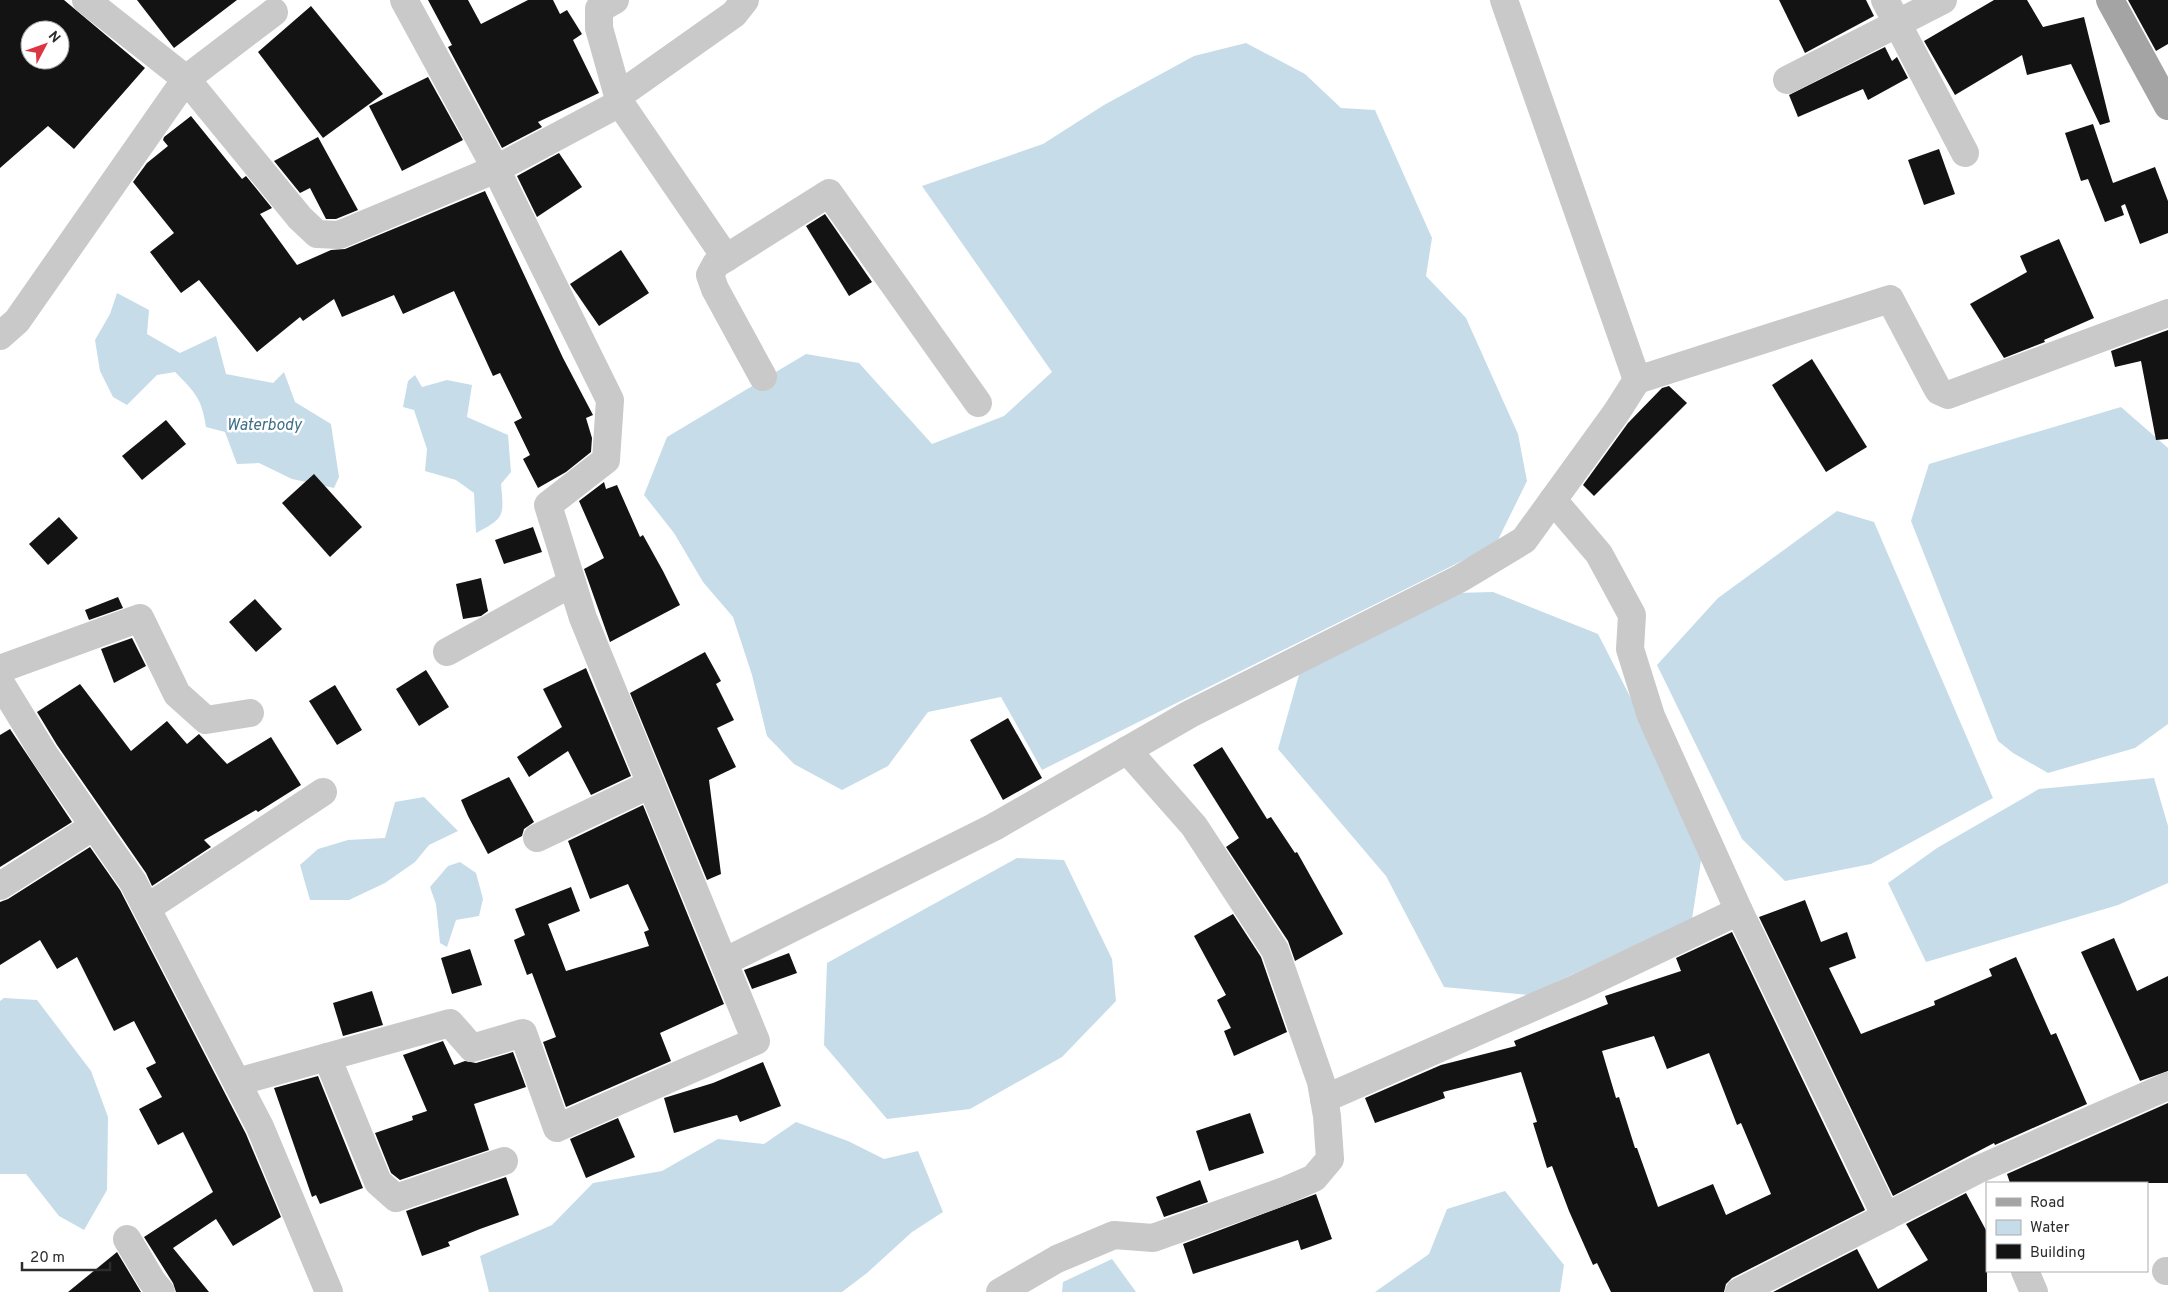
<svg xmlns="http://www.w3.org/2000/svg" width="2168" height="1292" font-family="Overpass,sans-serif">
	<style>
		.water { fill: #c6dce9 }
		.building { fill: #131313; fill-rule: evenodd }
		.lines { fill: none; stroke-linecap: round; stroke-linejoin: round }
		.minor { stroke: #c9c9c9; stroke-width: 28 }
		.major { stroke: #a4a4a4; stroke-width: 28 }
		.labels { text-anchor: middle; stroke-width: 5; stroke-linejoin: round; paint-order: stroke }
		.water-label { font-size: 16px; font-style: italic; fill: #3f6e89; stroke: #fff }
	</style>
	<rect width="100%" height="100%" fill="#fff"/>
	<!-- water -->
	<g class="water">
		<path d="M 1246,43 L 1305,74 L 1341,108 L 1375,110 L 1432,238 L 1426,276 L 1466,318 L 1518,434 L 1527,481 L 1496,544 L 1042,770 L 1001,697 L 928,712 L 888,766 L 842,790 L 794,764 L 767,736 L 752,675 L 733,617 L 703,582 L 674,533 L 644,495 L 667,437 L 806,354 L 859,363 L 932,444 L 1004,416 L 1052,372 L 922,186 L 1043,144 L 1104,105 L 1194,56 Z"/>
		<path d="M 117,293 L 149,310 L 147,334 L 180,353 L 216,336 L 226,374 L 273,383 L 284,372 L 295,402 L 331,424 L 339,477 L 334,488 L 292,479 L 259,463 L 237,464 L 225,432 L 206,427 C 202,399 195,392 175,372 L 157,375 L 127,405 L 113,397 L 100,371 L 95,340 L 110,314 Z"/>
		<path d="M 415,375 L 422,387 L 447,380 L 472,385 L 467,417 L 508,435 L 511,472 L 501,484 C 504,516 505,518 476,533 L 474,493 L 456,480 L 425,471 L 427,449 L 414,410 L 403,407 L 408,381 Z"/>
		<path d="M 2121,407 L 2168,448 L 2168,724 L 2135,748 L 2048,773 L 2013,753 L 1998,741 L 1911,521 L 1929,464 Z"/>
		<path d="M 1837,511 L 1874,522 L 1993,798 L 1871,864 L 1785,881 L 1742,839 L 1657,665 L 1718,598 Z"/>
		<path d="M 1493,592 L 1598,634 L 1704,841 L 1692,919 L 1528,995 L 1444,987 L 1386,876 L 1278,749 L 1302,664 L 1454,593 Z"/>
		<path d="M 2154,778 L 2168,826 L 2168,883 L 2118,905 L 1926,962 L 1888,883 L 1937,848 L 2039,789 Z"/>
		<path d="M 424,797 L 458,831 L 429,845 L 415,862 L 385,883 L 349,900 L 310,900 L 300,865 L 318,849 L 348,840 L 385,838 L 395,802 Z"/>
		<path d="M 1017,858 L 1064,860 L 1112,959 L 1116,1001 L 1062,1057 L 970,1109 L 887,1119 L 824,1045 L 827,963 Z"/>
		<path d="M 460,862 L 476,873 L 483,899 L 479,916 L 456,920 L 447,947 L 440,943 L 436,904 L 430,887 L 448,866 Z"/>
		<path d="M 4,998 L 37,1000 L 91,1071 L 108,1117 L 107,1190 L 84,1230 L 59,1216 L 26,1174 L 0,1174 L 0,1001 Z"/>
		<path d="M 796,1122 L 848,1141 L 884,1159 L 918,1151 L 943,1212 L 912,1232 L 867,1273 L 842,1292 L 489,1292 L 480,1256 L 552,1225 L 593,1183 L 662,1171 L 718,1139 L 764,1144 Z"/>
		<path d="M 1505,1191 L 1564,1265 L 1560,1292 L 1375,1292 L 1429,1254 L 1447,1209 Z"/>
		<path d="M 1112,1259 L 1136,1292 L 1062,1292 L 1063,1282 Z"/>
	</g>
	<!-- building -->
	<g class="building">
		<path d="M 0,0 L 64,0 L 145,68 L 74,149 L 48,126 L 0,168 ZM 30,30 L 60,30 L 60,60 L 30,60 Z"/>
		<path d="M 137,0 L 237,0 L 174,48 Z"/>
		<path d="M 428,0 L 468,0 L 481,24 L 528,0 L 553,0 L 560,14 L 567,10 L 582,34 L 573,40 L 599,93 L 538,122 L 542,127 L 502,148 L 448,47 L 452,45 Z"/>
		<path d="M 1779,0 L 1866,0 L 1874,16 L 1805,53 Z"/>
		<path d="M 1994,0 L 2027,0 L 2043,27 L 2084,17 L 2110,122 L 2100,125 L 2071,64 L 2027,75 L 2022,55 L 1955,95 L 1924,41 Z"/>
		<path d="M 2128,0 L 2168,0 L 2168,44 L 2156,51 Z"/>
		<path d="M 311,6 L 383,94 L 323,138 L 258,52 Z"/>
		<path d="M 1885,47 L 1892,61 L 1897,57 L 1908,78 L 1868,100 L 1863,89 L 1798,117 L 1789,95 Z"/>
		<path d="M 428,77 L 463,140 L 402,171 L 369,106 Z"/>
		<path d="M 191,116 L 242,179 L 246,176 L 272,208 L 260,214 L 297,265 L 331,250 L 345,249 L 485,191 L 563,358 L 593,415 L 586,418 L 592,438 L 591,452 L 566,472 L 538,488 L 523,459 L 530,455 L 514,422 L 522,418 L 500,373 L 493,376 L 454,291 L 403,314 L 394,295 L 342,317 L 334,299 L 303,321 L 300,317 L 257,352 L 199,280 L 181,293 L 150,252 L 174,233 L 133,182 L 147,163 L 168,146 L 163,140 L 164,137 Z"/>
		<path d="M 2093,124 L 2113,183 L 2155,167 L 2168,201 L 2168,233 L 2140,244 L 2125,204 L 2121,206 L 2124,215 L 2105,222 L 2088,179 L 2081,181 L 2065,133 Z"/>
		<path d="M 318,137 L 358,210 L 336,219 L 326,219 L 310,188 L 300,193 L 274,161 Z"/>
		<path d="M 1939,149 L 1955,194 L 1924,205 L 1908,160 Z"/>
		<path d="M 559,153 L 582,187 L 537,217 L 517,176 Z"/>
		<path d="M 825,214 L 872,282 L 849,296 L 806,226 Z"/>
		<path d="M 2059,239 L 2094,318 L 2044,340 L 2045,342 L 2004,358 L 1970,304 L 2027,272 L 2020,256 Z"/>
		<path d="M 621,250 L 649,293 L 599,326 L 570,284 Z"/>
		<path d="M 2168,330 L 2168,439 L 2156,440 L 2141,361 L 2115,367 L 2111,351 Z"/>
		<path d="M 1812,359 L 1867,447 L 1826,472 L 1772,385 Z"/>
		<path d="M 1669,386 L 1687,403 L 1594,496 L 1583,485 L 1628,423 L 1662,388 Z"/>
		<path d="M 166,420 L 186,444 L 142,480 L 122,456 Z"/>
		<path d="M 314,474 L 362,527 L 330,557 L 282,503 Z"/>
		<path d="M 604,482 L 606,489 L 617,485 L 640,537 L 643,535 L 663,571 L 680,605 L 610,642 L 584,569 L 604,558 L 579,501 Z"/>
		<path d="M 59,517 L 78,538 L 48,565 L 29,544 Z"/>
		<path d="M 533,527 L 542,552 L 504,564 L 495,540 Z"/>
		<path d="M 481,578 L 488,611 L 481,616 L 463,619 L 456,584 Z"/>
		<path d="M 118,597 L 123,608 L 89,620 L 85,610 Z"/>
		<path d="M 255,599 L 282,629 L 256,652 L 229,622 Z"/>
		<path d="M 132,638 L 146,666 L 114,683 L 101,649 Z"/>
		<path d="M 705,652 L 721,681 L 716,684 L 734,720 L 717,728 L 736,767 L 709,780 L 721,874 L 707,880 L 630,693 Z"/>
		<path d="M 586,668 L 631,776 L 591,795 L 568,751 L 529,777 L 517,757 L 562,727 L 543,689 Z"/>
		<path d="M 426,670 L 449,707 L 419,726 L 396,689 Z"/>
		<path d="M 80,684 L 131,751 L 167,721 L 187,744 L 199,734 L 227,764 L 271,737 L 301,785 L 258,812 L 256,810 L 204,840 L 211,847 L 152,886 L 146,873 L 57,745 L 37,712 Z"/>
		<path d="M 335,685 L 362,730 L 337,745 L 309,701 Z"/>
		<path d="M 1008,718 L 1042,778 L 1003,800 L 970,740 Z"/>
		<path d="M 10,729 L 72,822 L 0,867 L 0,735 Z"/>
		<path d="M 1222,747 L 1267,819 L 1271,817 L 1295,853 L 1297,852 L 1343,934 L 1295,961 L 1288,941 L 1226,847 L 1239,838 L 1193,765 Z"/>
		<path d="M 509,777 L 534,822 L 524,829 L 522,836 L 488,854 L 468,816 L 461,800 Z"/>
		<path d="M 643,805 L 724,1004 L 660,1033 L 671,1061 L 566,1107 L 543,1042 L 556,1037 L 532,973 L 527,975 L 514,940 L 525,935 L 515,909 L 571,887 L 580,911 L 548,924 L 566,971 L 649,946 L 644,932 L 649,930 L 628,884 L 590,899 L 568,841 Z"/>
		<path d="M 90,847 L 120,890 L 246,1134 L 281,1217 L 233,1246 L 216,1219 L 173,1248 L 209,1292 L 176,1292 L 173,1283 L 144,1237 L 213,1192 L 183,1132 L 158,1145 L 139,1109 L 162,1097 L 146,1068 L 156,1063 L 134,1021 L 114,1031 L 77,957 L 57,969 L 40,940 L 0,965 L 0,902 L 8,899 Z"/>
		<path d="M 1805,900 L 1821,942 L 1847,932 L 1856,958 L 1829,968 L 1861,1034 L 1935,1005 L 1934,1001 L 1992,976 L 1989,969 L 2016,957 L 2051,1035 L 2056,1033 L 2087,1104 L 1995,1145 L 1994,1143 L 1893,1196 L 1759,917 Z"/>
		<path d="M 1233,914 L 1261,957 L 1287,1032 L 1234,1056 L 1224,1031 L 1231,1028 L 1217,1000 L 1226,995 L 1194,936 Z"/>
		<path d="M 1732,932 L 1865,1210 L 1732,1278 L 1726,1284 L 1724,1292 L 1611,1292 L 1597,1263 L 1593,1265 L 1569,1211 L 1552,1166 L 1547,1168 L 1533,1123 L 1537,1122 L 1521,1072 L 1443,1092 L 1445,1098 L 1375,1123 L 1365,1098 L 1441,1065 L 1516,1046 L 1514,1041 L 1608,1004 L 1605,996 L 1681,971 L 1676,958 ZM 1654,1036 L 1667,1069 L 1709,1053 L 1737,1125 L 1741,1123 L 1771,1194 L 1726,1215 L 1713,1184 L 1658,1207 L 1637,1148 L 1635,1148 L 1619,1097 L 1616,1098 L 1602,1051 Z"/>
		<path d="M 2114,938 L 2137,991 L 2168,976 L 2168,1071 L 2140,1081 L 2081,952 Z"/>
		<path d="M 470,949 L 482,985 L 452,994 L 441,958 Z"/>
		<path d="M 789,953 L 797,973 L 752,989 L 744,970 Z"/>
		<path d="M 372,991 L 383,1025 L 343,1036 L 333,1003 Z"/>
		<path d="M 443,1041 L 454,1065 L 465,1061 L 476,1063 L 513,1052 L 526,1087 L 474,1104 L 489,1150 L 400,1180 L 391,1173 L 375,1133 L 413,1120 L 412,1116 L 427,1111 L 403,1055 Z"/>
		<path d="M 763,1062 L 781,1106 L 740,1122 L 737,1115 L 674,1133 L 664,1098 L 713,1083 Z"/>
		<path d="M 318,1076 L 363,1188 L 320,1204 L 316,1195 L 312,1197 L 274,1088 Z"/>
		<path d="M 2168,1103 L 2168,1183 L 2010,1183 L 2007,1174 Z"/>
		<path d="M 1250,1113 L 1264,1153 L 1209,1171 L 1196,1131 Z"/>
		<path d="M 618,1118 L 635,1157 L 586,1178 L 570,1139 Z"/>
		<path d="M 506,1177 L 519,1215 L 480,1229 L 448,1242 L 450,1246 L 422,1256 L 406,1211 Z"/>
		<path d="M 1200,1180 L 1208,1202 L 1164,1217 L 1156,1197 Z"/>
		<path d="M 1966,1193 L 1987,1232 L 1987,1292 L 1773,1292 L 1857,1249 L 1878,1289 L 1928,1260 L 1906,1224 Z"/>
		<path d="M 1316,1194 L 1332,1239 L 1301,1250 L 1298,1240 L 1193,1274 L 1183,1244 Z"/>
		<path d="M 117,1252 L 141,1292 L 68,1292 Z"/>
	</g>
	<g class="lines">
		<!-- minor -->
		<g class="minor">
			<path d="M 615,0 L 599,9 L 599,28 L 620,103"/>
			<path d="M 1504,0 L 1637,380 L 1890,299 L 1936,386 L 1939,391 L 1948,395 L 2168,313"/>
			<path d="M 1885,0 L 1965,153"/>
			<path d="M 274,12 L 186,79 L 300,218 L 317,234 L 339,235 L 496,169 L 620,103 L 726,258 L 829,193 L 978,403"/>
			<path d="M 1787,80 L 1943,0"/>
			<path d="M 618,96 L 734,14 L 745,0"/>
			<path d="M 726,258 L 716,264 L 710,275 L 715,289 L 763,377"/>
			<path d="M 0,336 L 17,321 L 186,79 L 86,0"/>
			<path d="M 1553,500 L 1599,554 L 1632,615 L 1630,649 L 1651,716 L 1739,911 L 1886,1217"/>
			<path d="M 447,652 L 572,583"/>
			<path d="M 0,669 L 140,618 L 177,694 L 206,720 L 250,713"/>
			<path d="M 0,682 L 44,754 L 133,882 L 260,1127 L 329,1292"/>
			<path d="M 537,838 L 651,784"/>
			<path d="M 0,886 L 94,826"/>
			<path d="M 147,908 L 323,792"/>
			<path d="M 724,962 L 994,827 L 1190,714 L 1461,578 L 1524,540 L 1616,413 L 1637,380"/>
			<path d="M 327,1057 L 378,1182 L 396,1198 L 504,1161"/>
			<path d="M 237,1082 L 450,1023 L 472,1048 L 523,1033 L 557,1128 L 756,1041 L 583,618 L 548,505 L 606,460 L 610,400 L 496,169 L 404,0"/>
			<path d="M 1324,1099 L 1579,987 L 1739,911"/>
			<path d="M 127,1239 L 152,1281 L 161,1292"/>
			<path d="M 2025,1271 L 2034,1292"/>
			<path d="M 2166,1271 L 2168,1271"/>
			<path d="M 1000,1292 L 1057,1259 L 1114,1235 L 1153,1238 L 1284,1191 L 1314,1178 L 1330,1159 L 1327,1116 L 1321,1082 L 1275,950 L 1194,826 L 1127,750"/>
			<path d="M 1739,1292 L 1977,1170 L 2168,1086"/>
		</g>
		<!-- major -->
		<path class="major" d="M 2110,0 L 2168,106"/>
	</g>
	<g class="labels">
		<!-- water labels -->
		<g class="water-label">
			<text x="264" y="430">Waterbody</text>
		</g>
	</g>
	<!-- legend -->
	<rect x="1986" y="1182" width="162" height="90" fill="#ffffff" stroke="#ababab"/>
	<rect x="1996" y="1198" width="25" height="8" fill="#a4a4a4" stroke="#ababab"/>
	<text x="2030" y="1207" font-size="15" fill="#2c2c2c">Road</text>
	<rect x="1996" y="1220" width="25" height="15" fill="#c6dce9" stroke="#ababab"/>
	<text x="2030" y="1232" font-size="15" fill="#2c2c2c">Water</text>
	<rect x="1996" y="1244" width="25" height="15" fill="#131313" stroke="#ababab"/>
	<text x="2030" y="1257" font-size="15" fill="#2c2c2c">Building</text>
	<!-- north arrow -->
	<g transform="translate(45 45) rotate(49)"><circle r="24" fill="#ffffff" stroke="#ababab"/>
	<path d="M0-4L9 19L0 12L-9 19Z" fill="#dc3544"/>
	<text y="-8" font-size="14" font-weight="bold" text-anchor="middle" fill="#2c2c2c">N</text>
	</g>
	<!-- scale -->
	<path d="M22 1262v8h88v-8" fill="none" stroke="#2c2c2c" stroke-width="2.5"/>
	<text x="30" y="1262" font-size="15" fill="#2c2c2c" stroke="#ffffff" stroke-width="4" paint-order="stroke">20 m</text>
</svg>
